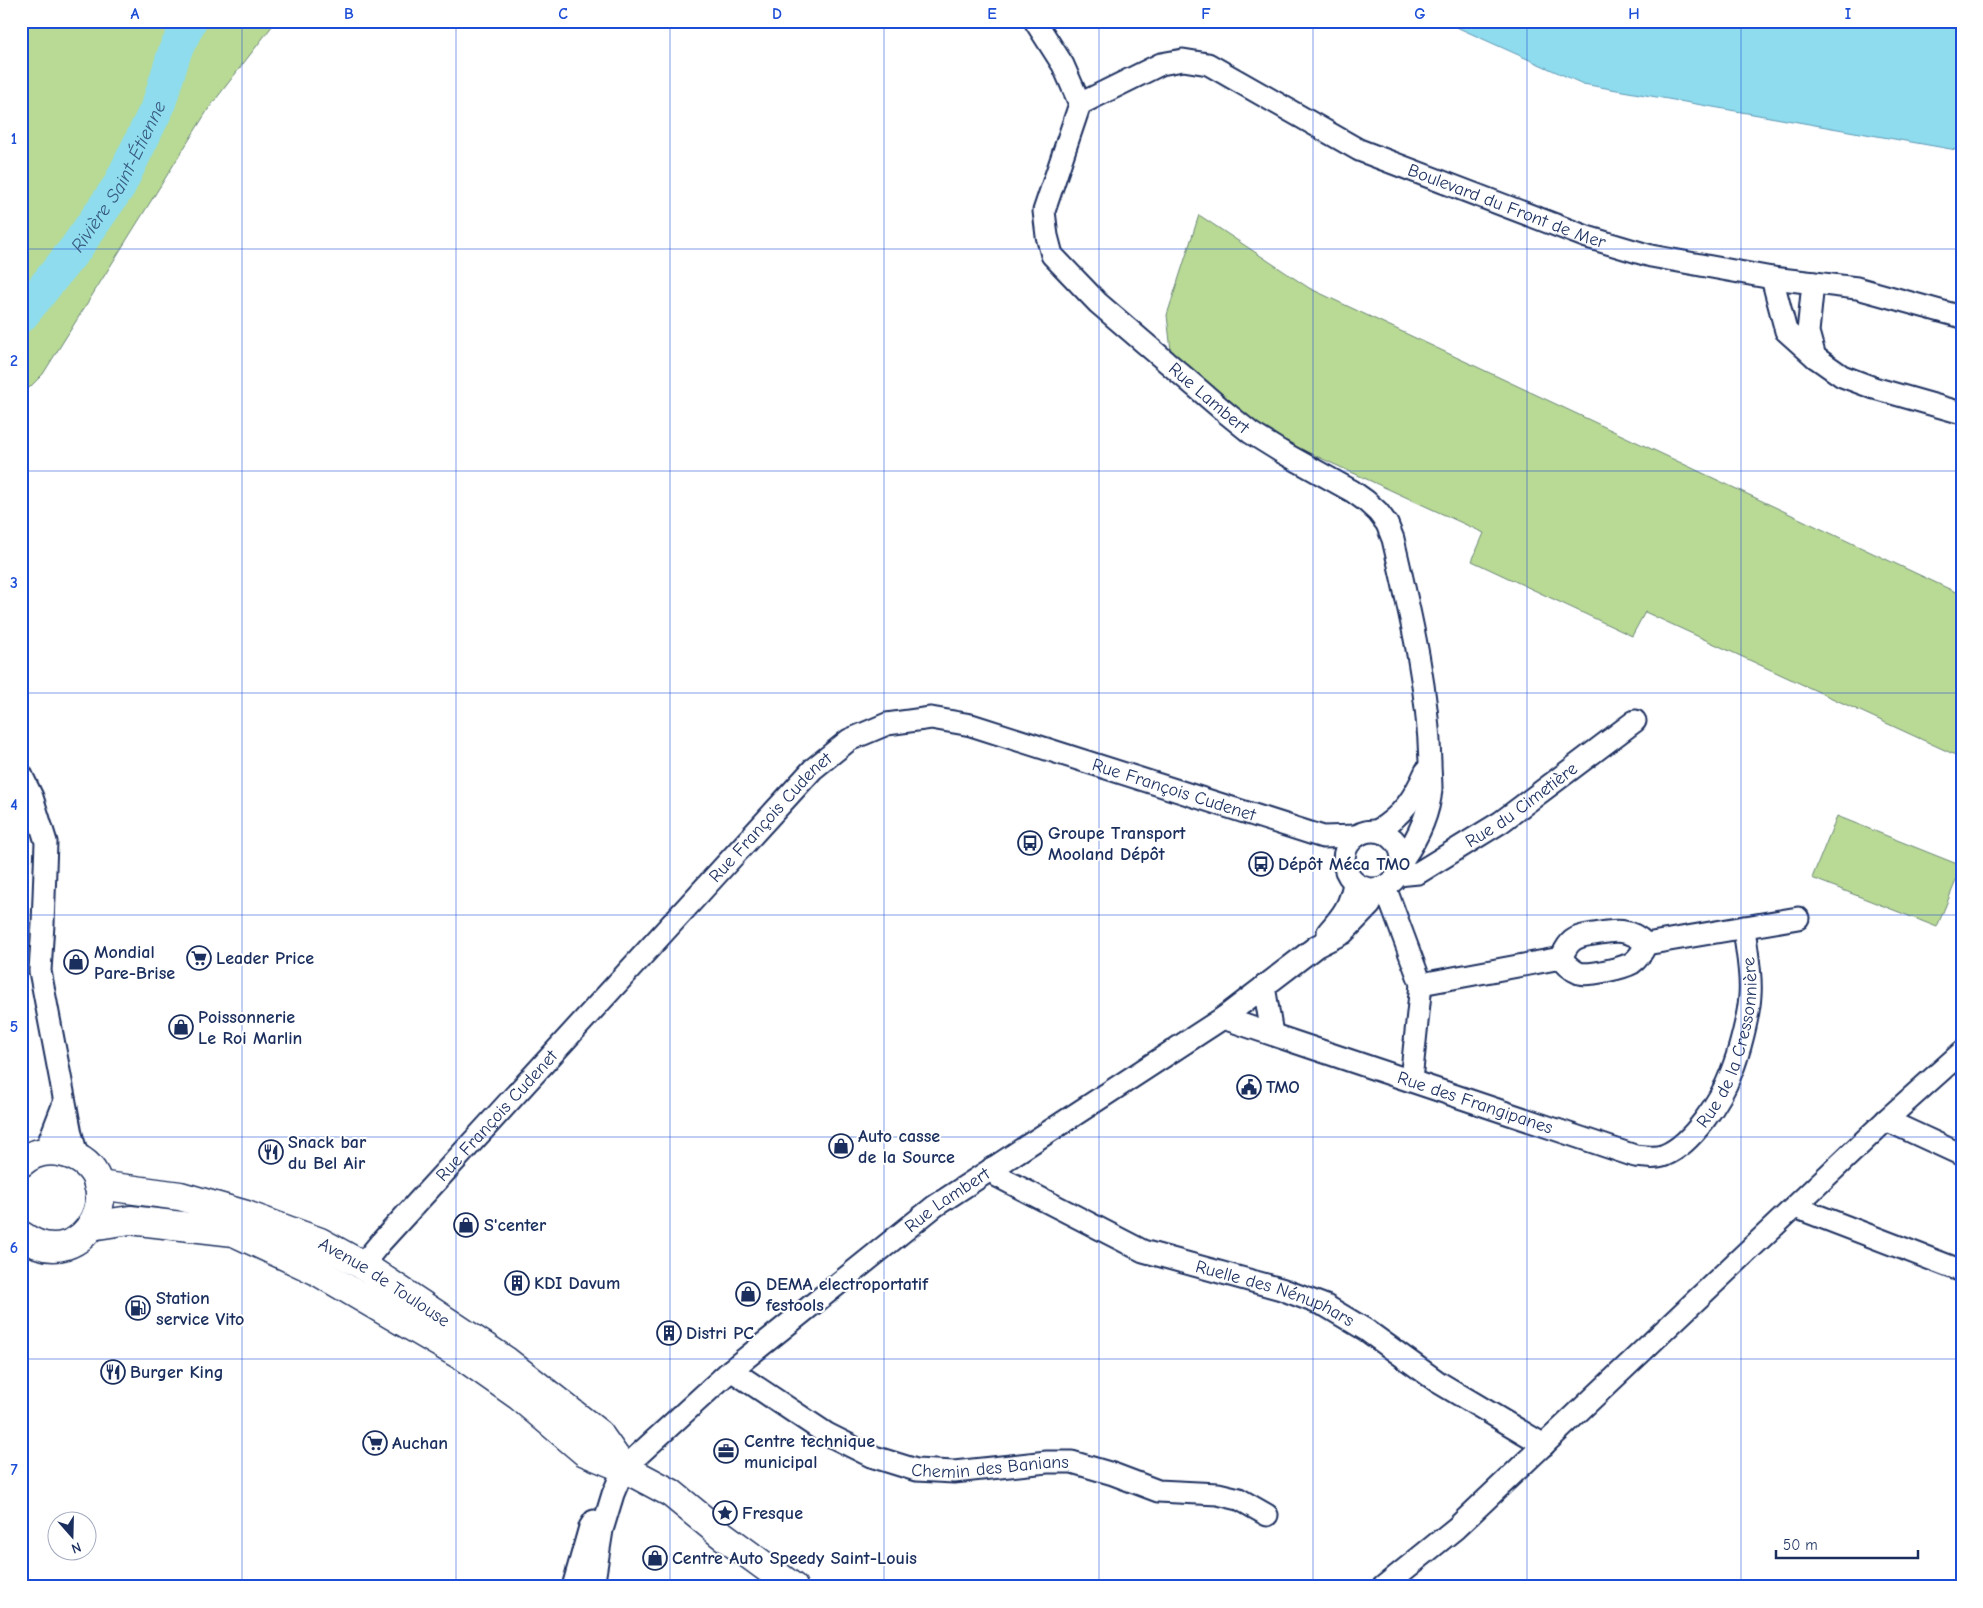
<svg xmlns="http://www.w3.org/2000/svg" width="1983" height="1608" font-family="'Comic Neue',sans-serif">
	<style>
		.green { fill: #b9da94; stroke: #6a8479 }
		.water { fill: #8edced; stroke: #6097b4 }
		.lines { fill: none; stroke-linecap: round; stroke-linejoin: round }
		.river { stroke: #8edced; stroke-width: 34 }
		.minor-casing { stroke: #1b2f5e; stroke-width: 25 }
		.major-casing { stroke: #1b2f5e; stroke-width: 31 }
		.minor { stroke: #fff; stroke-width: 21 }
		.major { stroke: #fff; stroke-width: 28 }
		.grid { fill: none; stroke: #1d4ed8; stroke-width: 1; stroke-opacity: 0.55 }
		.labels { text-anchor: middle; stroke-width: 4; stroke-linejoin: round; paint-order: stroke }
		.street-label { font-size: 18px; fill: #1b2f5e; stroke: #fff }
		.poi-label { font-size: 18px; font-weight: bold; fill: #1b2f5e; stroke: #fff; text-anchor: start }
		.water-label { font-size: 19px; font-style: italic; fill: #385a82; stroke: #fff }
		.neatline { fill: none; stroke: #1d4ed8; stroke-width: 2 }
		.grid-label { font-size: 16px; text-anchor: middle; font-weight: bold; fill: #1d4ed8 }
	</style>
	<rect width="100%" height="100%" fill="#fff"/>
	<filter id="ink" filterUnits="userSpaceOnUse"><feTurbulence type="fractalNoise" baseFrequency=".02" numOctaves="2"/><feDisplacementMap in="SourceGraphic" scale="10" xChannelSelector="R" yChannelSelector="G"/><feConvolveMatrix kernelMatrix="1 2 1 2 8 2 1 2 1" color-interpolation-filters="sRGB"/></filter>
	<g filter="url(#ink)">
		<!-- green -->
		<g class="green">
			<path d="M 21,21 L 276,21 L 209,108 L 43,374 L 21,396 Z"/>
			<path d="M 1199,215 L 1309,288 L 1962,595 L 1962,758 L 1645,612 L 1632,636 L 1472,561 L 1484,533 L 1253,427 L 1171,351 L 1167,315 Z"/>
			<path d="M 1837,816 L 1962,866 L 1937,927 L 1812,878 Z"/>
		</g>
		<!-- water -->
		<path class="water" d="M 1443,21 L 1962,21 L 1962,151 L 1583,84 Z"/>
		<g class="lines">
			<!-- river -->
			<path class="river" id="s1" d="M 21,316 L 76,248 L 119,186 L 158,106 L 175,51 L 190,21"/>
			<!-- minor casing -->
			<g class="minor-casing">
				<g id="minor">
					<path id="s2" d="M 1035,21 L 1063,65 L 1080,104 L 1044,211 L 1047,236 L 1052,255 L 1098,303 L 1225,412 L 1251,433 L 1280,451 L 1352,491 L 1366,501 L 1378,512 L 1387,524 L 1393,539 C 1410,613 1428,686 1430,762 C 1430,771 1431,780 1431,789 C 1429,814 1417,839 1403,859"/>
					<path id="s3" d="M 1080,104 L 1161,64 L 1183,60 L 1208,64 L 1359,150 L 1587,237 L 1651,256 L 1772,278 L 1857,288 L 1962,317"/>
					<path d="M 1772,278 L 1786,331 L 1815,357 L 1842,376 L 1874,388 L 1962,413"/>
					<path d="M 1813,283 L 1808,332 L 1815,357"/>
					<path d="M 21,774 L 32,797 L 46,842 L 43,924 L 40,971 L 71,1134 L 78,1158"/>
					<circle cx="1373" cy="860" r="29"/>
					<path d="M 1377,831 C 1403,815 1414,798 1426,771"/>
					<path id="s4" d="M 1398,875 L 1418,873 L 1501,822 L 1635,721"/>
					<path d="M 1385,887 L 1421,984 L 1411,1080"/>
					<path d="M 1328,932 C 1343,915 1350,906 1354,883"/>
					<path d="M 1561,958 C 1566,964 1571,970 1579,973 C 1589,976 1623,968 1632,963 C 1639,958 1643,951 1646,944"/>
					<path d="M 1421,984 L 1561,958 C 1564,952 1567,945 1572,941 C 1578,936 1587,935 1594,934 C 1615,930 1630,928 1646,944 L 1798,918"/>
					<path d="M 1264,986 L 1272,1034"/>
					<path id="s5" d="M 1223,1018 L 1635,1156 C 1645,1157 1656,1159 1665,1155 C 1692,1144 1721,1100 1731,1073 C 1739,1054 1749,1015 1750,995 C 1752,973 1746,949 1744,927"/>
					<path d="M 1886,1120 L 1962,1155"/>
					<path d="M 45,1152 L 64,1103"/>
					<path id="s6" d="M 992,1168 L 999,1177 L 1143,1251 L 1281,1289 L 1326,1306 L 1366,1330 L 1438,1382 L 1544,1445"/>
					<path d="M 1795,1207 L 1962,1271"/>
					<path id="s7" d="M 362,1265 L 381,1242 L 813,769 L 849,740 L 887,724 L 931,718 L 971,725 L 1323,837 L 1357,836"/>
					<path id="s8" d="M 731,1370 L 827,1434 L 871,1456 L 916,1470 L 954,1472 L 1047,1462 L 1072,1462 L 1113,1474 L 1158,1491 L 1218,1494 L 1239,1499 L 1267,1515"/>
					<path d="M 573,1587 L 590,1527 L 594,1521"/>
					<path id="s9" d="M 593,1587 L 602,1530 L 613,1494 L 624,1468 L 731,1370 L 935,1206 L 1223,1018 L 1317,946 L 1343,933 L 1370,905 L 1374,890"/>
					<path d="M 1383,1587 L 1456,1528 L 1886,1120 L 1962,1052"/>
				</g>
			</g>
			<!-- major casing -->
			<g class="major-casing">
				<g id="major">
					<path d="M 21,1163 C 33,1152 49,1149 64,1153 C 137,1172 87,1283 21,1235"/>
					<path id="s10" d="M 98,1185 L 180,1196 L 246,1215 L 320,1242 L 362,1265 L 506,1361 L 599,1434 L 623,1468"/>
					<path d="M 91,1226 L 130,1220 L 234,1232 L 315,1270 L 465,1358 L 519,1396 L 585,1452 L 624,1468 L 671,1493 L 722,1535 L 793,1587"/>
				</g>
			</g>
			<!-- minor -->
			<use href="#minor" class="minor"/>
			<!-- major -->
			<use href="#major" class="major"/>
		</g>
	</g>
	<!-- grid -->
	<path class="grid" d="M 242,21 L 242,1587M 456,21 L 456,1587M 670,21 L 670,1587M 884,21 L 884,1587M 1099,21 L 1099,1587M 1313,21 L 1313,1587M 1527,21 L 1527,1587M 1741,21 L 1741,1587M 21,249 L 1962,249M 21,471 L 1962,471M 21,693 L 1962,693M 21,915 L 1962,915M 21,1137 L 1962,1137M 21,1359 L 1962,1359"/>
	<!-- icons -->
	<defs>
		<g id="bus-ring" transform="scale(1.25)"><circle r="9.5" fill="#fff" stroke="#1b2f5e" stroke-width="1.5"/><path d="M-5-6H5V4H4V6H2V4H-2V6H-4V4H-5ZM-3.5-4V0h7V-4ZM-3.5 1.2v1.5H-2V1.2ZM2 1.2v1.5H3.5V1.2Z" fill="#1b2f5e"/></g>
		<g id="supermarket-ring" transform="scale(1.25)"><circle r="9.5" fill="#fff" stroke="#1b2f5e" stroke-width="1.5"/><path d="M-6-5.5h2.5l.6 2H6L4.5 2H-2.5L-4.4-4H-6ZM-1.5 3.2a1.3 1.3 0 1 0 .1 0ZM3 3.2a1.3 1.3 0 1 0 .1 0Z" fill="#1b2f5e"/></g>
		<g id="shop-ring" transform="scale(1.25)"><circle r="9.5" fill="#fff" stroke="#1b2f5e" stroke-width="1.5"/><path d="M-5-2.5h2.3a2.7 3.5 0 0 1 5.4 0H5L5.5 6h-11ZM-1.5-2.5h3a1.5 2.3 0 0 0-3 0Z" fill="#1b2f5e"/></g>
		<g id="civic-ring" transform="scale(1.25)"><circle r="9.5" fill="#fff" stroke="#1b2f5e" stroke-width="1.5"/><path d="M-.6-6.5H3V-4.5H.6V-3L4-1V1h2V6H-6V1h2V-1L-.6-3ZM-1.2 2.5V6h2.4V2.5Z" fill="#1b2f5e"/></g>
		<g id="restaurant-ring" transform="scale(1.25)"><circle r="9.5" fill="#fff" stroke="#1b2f5e" stroke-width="1.5"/><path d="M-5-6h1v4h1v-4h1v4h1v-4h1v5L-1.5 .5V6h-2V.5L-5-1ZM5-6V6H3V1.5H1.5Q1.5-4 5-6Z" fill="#1b2f5e"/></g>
		<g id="building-ring" transform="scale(1.25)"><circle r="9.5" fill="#fff" stroke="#1b2f5e" stroke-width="1.5"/><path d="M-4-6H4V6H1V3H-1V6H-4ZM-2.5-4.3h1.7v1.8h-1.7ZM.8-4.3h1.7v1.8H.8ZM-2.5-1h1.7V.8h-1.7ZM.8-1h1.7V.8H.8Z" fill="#1b2f5e"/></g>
		<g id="fuel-ring" transform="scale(1.25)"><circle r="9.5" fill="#fff" stroke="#1b2f5e" stroke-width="1.5"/><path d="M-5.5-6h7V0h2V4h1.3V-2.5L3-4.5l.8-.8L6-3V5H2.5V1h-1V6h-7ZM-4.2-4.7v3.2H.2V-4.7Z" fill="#1b2f5e"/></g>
		<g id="office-ring" transform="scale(1.25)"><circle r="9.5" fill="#fff" stroke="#1b2f5e" stroke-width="1.5"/><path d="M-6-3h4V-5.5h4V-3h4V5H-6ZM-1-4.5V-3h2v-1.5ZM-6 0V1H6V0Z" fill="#1b2f5e"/></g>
		<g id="sight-ring" transform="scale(1.25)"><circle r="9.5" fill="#fff" stroke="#1b2f5e" stroke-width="1.5"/><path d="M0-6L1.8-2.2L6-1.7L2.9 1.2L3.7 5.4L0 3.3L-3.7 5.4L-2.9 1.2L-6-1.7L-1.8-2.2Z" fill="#1b2f5e"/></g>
	</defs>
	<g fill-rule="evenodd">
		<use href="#bus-ring" x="1030" y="843"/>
		<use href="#bus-ring" x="1261" y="864"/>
		<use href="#supermarket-ring" x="199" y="958"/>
		<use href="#shop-ring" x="76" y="962"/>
		<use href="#shop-ring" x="181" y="1027"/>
		<use href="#civic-ring" x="1249" y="1087"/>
		<use href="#shop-ring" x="841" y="1146"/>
		<use href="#restaurant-ring" x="271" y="1152"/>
		<use href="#shop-ring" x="466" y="1225"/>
		<use href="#building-ring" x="517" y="1283"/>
		<use href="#shop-ring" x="748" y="1294"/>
		<use href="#fuel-ring" x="138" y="1308"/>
		<use href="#building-ring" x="669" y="1333"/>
		<use href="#restaurant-ring" x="113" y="1372"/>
		<use href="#supermarket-ring" x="375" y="1443"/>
		<use href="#office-ring" x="726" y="1451"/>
		<use href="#sight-ring" x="725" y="1513"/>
		<use href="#shop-ring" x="655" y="1558"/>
	</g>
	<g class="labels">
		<!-- street labels -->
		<g class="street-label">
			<text dy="6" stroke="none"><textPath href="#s3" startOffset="470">Boulevard du Front de Mer</textPath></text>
			<text dy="6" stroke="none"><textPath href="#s2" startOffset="465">Rue Lambert</textPath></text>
			<text dy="6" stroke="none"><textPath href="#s7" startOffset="1056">Rue François Cudenet</textPath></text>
			<text dy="6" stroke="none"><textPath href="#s4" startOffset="144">Rue du Cimetière</textPath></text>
			<text dy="6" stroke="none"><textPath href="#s7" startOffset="606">Rue François Cudenet</textPath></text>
			<text dy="6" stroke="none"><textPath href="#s5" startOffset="601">Rue de la Cressonnière</textPath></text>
			<text dy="6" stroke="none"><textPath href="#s5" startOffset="266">Rue des Frangipanes</textPath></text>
			<text dy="6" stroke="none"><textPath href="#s7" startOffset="201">Rue François Cudenet</textPath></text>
			<text dy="6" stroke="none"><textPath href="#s9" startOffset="544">Rue Lambert</textPath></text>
			<text dy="6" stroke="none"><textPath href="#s10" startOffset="306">Avenue de Toulouse</textPath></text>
			<text dy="6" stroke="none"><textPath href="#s6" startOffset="312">Ruelle des Nénuphars</textPath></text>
			<text dy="6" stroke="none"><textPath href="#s8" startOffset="286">Chemin des Banians</textPath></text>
		</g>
		<!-- poi labels -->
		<g class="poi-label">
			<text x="1048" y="839">Groupe Transport<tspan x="1048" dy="21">Mooland Dépôt</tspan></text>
			<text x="1278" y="870">Dépôt Méca TMO</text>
			<text x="94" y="958">Mondial<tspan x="94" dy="21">Pare-Brise</tspan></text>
			<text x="216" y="964">Leader Price</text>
			<text x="198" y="1023">Poissonnerie<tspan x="198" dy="21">Le Roi Marlin</tspan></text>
			<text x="1266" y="1093">TMO</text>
			<text x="858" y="1142">Auto casse<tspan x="858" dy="21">de la Source</tspan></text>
			<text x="288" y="1148">Snack bar<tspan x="288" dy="21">du Bel Air</tspan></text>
			<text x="484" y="1231">S'center</text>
			<text x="534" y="1289">KDI Davum</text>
			<text x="766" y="1290">DEMA electroportatif<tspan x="766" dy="21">festools</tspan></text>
			<text x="156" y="1304">Station<tspan x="156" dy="21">service Vito</tspan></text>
			<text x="686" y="1339">Distri PC</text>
			<text x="130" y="1378">Burger King</text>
			<text x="744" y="1447">Centre technique<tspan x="744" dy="21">municipal</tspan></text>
			<text x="392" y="1449">Auchan</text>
			<text x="742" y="1519">Fresque</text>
			<text x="672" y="1564">Centre Auto Speedy Saint-Louis</text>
		</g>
		<!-- water labels -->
		<g class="water-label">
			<text dy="7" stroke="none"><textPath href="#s1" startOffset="171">Rivière Saint-Étienne</textPath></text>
		</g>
	</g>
	<!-- margin -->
	<rect width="1983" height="1608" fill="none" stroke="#fff" stroke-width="55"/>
	<!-- north arrow -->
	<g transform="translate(72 1536) rotate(160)"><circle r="24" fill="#ffffff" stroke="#a4acbf"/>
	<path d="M0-4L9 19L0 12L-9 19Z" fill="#1b2f5e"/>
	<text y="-8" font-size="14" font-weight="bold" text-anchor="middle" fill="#1b2f5e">N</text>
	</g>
	<!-- scale -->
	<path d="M1776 1550v8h142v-8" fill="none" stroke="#1b2f5e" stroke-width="2.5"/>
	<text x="1783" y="1550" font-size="15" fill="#1b2f5e" stroke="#ffffff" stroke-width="4" paint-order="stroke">50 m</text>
	<rect x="28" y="28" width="1928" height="1552" class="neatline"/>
	<g class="grid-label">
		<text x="135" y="19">A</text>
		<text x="349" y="19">B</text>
		<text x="563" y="19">C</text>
		<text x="777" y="19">D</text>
		<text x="992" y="19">E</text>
		<text x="1206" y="19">F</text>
		<text x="1420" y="19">G</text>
		<text x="1634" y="19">H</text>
		<text x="1848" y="19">I</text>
		<text x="14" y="144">1</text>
		<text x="14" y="366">2</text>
		<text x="14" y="588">3</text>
		<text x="14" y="810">4</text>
		<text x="14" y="1032">5</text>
		<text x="14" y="1253">6</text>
		<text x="14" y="1475">7</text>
	</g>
</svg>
